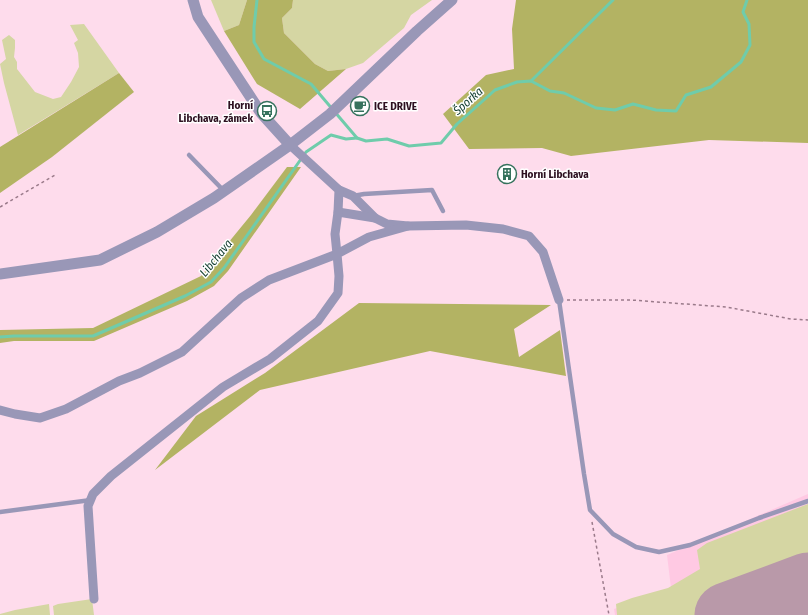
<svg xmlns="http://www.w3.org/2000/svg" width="808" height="615" font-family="'Fira Sans Condensed',sans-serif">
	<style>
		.built { fill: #ffc9e3 }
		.green { fill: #d5d6a3 }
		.forest { fill: #b3b363 }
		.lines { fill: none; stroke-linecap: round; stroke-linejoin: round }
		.stream { stroke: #6fccab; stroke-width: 3 }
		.runway { stroke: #b999a9; stroke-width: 65 }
		.path { stroke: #9a7a8a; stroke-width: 1.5; stroke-dasharray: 3 3; stroke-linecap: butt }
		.service { stroke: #9997b7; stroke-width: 4.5 }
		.minor { stroke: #9997b7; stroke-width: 9 }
		.tertiary { stroke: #9997b7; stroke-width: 11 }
		.labels { text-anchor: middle; stroke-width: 3; stroke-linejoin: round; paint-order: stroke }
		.poi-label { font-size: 11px; font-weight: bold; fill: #2d1020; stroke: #fff; text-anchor: start }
		.water-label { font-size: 12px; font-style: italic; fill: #103b2d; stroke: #fff }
	</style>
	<rect width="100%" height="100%" fill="#fedcec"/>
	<!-- built -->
	<path class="built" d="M 808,494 L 808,612 L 800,615 L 615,615 L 614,609 L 671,588 L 667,555 Z"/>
	<!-- green -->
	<g class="green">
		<path d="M 211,0 L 247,0 L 239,25 L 224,31 Z"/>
		<path d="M 293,0 L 432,0 L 411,15 L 404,28 L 363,63 L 346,69 L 328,71 L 315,64 L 284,33 L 282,18 L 292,8 Z"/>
		<path d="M 84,24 L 119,73 L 18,135 L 4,83 L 0,64 L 6,59 L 2,40 L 9,35 L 15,40 L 15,48 L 14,57 L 17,62 L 17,69 L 35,92 L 53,99 L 61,97 L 71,82 L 79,67 L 78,53 L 74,43 L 78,40 L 70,25 Z"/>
		<path d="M 808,504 L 808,574 L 697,615 L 617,615 L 616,604 L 632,598 L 668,588 L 700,569 L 697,550 L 707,543 Z"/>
		<path d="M 808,596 L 808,612 L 799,615 L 757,615 Z"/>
		<path d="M 92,599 L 94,615 L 54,615 L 53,606 L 58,604 Z"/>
		<path d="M 49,604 L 50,615 L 0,615 L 0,614 L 15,610 Z"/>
	</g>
	<!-- forest -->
	<g class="forest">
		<path d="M 247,0 L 293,0 L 292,8 L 282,18 L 284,33 L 315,64 L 328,71 L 346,69 L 300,109 L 257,84 L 224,31 L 239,25 Z"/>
		<path d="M 516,0 L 808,0 L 808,143 L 709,140 L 571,156 L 542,148 L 469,149 L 443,114 L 486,75 L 514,69 L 512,29 Z"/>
		<path d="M 119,73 L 134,92 L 52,157 L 0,193 L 0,147 Z"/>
		<path d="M 287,167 L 301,167 L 228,271 L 214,286 L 187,301 L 94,341 L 14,341 L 0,343 L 0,330 L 93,328 L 201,276 L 251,215 Z"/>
		<path d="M 359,303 L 551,305 L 514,329 L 519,357 L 560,330 L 566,376 L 430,351 L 260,390 L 155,470 L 196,416 L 265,373 Z"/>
	</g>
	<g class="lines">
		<!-- stream -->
		<g class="stream">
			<path d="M 257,0 L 254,27 L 254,42 L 264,59 L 311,84 L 357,138 L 366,141 L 387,139 L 409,146 L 441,143 L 457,124 L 495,90 L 517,82 L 531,81 L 550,91 L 564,93 L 596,108 L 615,110 L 633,104 L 656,110 L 676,111 L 686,95 L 711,87 L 741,62 L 750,45 L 749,24 L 743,12 L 747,0"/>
			<path d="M 531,81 L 613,0"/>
			<path d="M 0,337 L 14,336 L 93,336 L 185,296 L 211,282 L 224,268 L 306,152 L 331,135 L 346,139 L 357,138"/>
		</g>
		<!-- runway -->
		<path class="runway" d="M 727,615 L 808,585"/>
		<!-- path -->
		<g class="path">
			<path d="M 0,207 L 55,175"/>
			<path d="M 567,300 L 631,300 L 726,307 L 791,319 L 808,320"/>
			<path d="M 592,522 L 609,615"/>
		</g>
		<!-- service -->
		<g class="service">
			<path d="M 189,155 L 224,191"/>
			<path d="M 353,196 L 364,194 L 432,190 L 443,211"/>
			<path d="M 559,300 L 584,474 L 590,510 L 613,534 L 636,547 L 659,552 L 690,545 L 759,518 L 808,501"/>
			<path d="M 0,512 L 91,500"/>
		</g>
		<!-- minor -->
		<g class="minor">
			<path d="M 339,190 L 353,196 L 375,218"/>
			<path d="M 338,212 L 375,218 L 387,224 L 408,226 L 466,225 L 503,229 L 529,236 L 543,252 L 559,300"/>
			<path d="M 0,410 L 15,414 L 40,418 L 66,409 L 119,381 L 140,373 L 182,352 L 241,298 L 269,280 L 337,254 L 335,234 L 338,212 L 339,190 L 290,145"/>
			<path d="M 94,599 L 88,506 L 93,494 L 111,476 L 223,387 L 270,359 L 318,321 L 338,293 L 339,276 L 337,254 L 369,237 L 408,226"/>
		</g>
		<!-- tertiary -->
		<g class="tertiary">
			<path d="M 193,0 L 198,17 L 261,113 L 290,145"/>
			<path d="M 0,274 L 100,260 L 157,232 L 214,198 L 290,145 L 330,114 L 417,31 L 452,0"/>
		</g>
	</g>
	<!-- icons -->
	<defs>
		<g id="cafe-ring" transform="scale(1)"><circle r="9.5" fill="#fff" stroke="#36725d" stroke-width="1.5"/><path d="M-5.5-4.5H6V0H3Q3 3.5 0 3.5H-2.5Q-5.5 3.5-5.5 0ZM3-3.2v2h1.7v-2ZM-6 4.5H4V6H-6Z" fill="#36725d"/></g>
		<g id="bus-ring" transform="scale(1)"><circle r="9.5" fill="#fff" stroke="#36725d" stroke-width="1.5"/><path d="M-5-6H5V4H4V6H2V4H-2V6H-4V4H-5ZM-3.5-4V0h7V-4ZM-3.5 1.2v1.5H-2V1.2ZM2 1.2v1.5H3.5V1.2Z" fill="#36725d"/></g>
		<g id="building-ring" transform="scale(1)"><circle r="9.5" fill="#fff" stroke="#36725d" stroke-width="1.5"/><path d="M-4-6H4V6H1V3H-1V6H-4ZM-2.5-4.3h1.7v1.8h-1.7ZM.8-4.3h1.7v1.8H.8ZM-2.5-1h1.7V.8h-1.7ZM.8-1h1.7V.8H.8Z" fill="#36725d"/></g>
	</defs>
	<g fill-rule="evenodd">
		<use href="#cafe-ring" x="360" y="106"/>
		<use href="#bus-ring" x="267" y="111"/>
		<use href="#building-ring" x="507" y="174"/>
	</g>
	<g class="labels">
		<!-- poi labels -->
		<g class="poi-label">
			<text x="253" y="109" text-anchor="end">Horní<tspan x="253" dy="13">Libchava, zámek</tspan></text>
			<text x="374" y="110">ICE DRIVE</text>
			<text x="521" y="178">Horní Libchava</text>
		</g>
		<!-- water labels -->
		<g class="water-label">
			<text transform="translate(468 101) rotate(-42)" y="4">Šporka</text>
			<text transform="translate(216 258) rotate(-51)" y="4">Libchava</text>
		</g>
	</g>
</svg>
